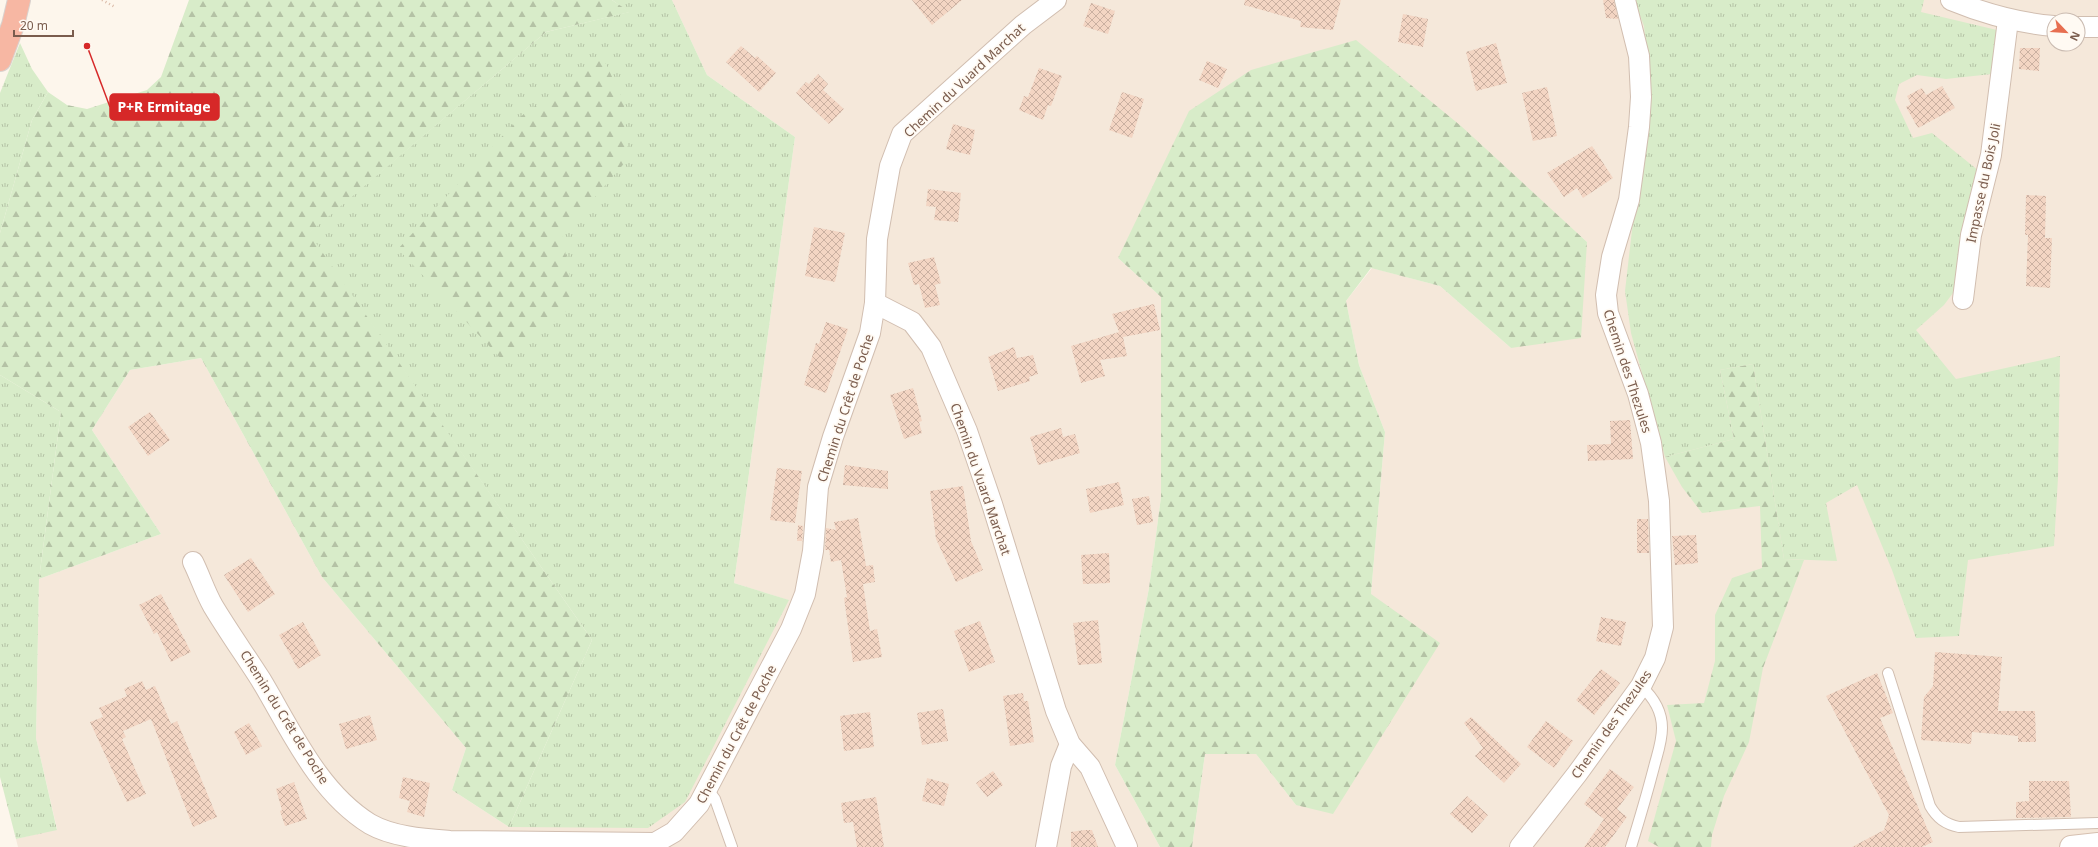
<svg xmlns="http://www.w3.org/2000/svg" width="2098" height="847" font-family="'Noto Sans',sans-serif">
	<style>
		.residential { fill: #f5e8da; fill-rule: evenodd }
		.grass { fill: url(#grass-tufts) }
		.forest { fill: url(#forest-firs) }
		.building { fill: url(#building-cross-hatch) }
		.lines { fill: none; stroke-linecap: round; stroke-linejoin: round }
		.lane-casing { stroke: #d1beb0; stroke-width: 12 }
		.street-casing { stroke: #d1beb0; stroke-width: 22 }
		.secondary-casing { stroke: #d6c0b0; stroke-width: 24 }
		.highway-casing { stroke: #dad1cd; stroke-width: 24 }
		.path { stroke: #d9b8a5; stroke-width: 2.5; stroke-dasharray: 1 3; stroke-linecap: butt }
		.lane { stroke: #fff; stroke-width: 10 }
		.street { stroke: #fff; stroke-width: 20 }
		.secondary { stroke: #fff; stroke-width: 22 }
		.highway { stroke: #f7b7a3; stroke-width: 22 }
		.labels { text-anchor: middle; stroke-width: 3.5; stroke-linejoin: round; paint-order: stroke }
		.street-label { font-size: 13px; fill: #7a5c4d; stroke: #fffaf3 }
		.leader { fill: none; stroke: #d62828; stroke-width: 1.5 }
		.callout-dot { fill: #d62828; stroke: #fffaf3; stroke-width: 1.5 }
		.callout { fill: #d62828; stroke: #d62828; stroke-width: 1.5 }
		.callout-label { font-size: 14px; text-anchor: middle; font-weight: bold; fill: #fff }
	</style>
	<defs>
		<pattern id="grass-tufts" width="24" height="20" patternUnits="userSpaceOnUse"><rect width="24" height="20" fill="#d8ecc9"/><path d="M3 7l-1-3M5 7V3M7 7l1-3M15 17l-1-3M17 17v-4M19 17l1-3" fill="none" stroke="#b4c2a5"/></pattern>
		<pattern id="forest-firs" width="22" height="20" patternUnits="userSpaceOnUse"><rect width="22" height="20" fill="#d8ecc9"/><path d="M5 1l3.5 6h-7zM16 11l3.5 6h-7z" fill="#b4c2a5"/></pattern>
		<pattern id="building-cross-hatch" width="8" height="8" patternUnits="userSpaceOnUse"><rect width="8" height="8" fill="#f3d5c3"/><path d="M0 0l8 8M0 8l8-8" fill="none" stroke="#cab0a1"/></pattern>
	</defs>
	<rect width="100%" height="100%" fill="#fdf6ec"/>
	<!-- residential -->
	<path class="residential" d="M 672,0 L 2098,0 L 2098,847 L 1192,847 L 1205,754 L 1256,754 L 1296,805 L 1371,594 L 1385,432 L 1359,365 L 1346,301 L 1372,268 L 1440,286 L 1511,348 L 1587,242 L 1548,207 L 1118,258 L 1161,297 L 1161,497 L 1149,588 L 1115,765 L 1160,847 L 18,847 L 16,839 L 57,829 L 36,738 L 39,579 L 161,534 L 92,430 L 130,370 L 201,358 L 322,577 L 466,748 L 452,790 L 509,827 L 788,600 L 734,583 L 795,137 L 707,75 ZM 2054,20 L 2078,20 L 2078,44 L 2054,44 Z"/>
	<!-- grass -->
	<g class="grass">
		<path d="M 612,0 L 672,0 L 707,75 L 795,137 L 734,583 L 789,600 L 685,802 L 648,828 L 509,827 L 592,640 L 308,233 L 546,32 L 629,12 Z"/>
		<path d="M 1634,0 L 1924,0 L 1921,12 L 1997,30 L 1992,74 L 1946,79 L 1917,75 L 1899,84 L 1895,100 L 1913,138 L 1932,133 L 1979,171 L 1959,285 L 1944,305 L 1916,330 L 1956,379 L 2060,356 L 2058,478 L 2054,546 L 1968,560 L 1959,636 L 1916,638 L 1892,570 L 1857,485 L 1826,503 L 1837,561 L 1784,559 L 1753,364 L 1720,370 L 1734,439 L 1665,457 L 1631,333 L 1625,291 L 1649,82 L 1644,26 Z"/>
		<path d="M 20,43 L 32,69 L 48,92 L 32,120 L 0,233 L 0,93 Z"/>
		<path d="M 0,375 L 61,412 L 39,579 L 36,738 L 57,830 L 16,839 L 0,777 Z"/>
	</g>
	<!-- forest -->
	<g class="forest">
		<path d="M 189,0 L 612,0 L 630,12 L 546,32 L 309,233 L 592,640 L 509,827 L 452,790 L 466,748 L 322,577 L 201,358 L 130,370 L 92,430 L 161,534 L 39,579 L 61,412 L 0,375 L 0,233 L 32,120 L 48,92 L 67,105 L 87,109 L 147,90 L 161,77 Z"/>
		<path d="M 1356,40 L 1461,126 L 1587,242 L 1581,338 L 1511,348 L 1440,286 L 1371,268 L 1346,301 L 1359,365 L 1385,432 L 1371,594 L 1440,643 L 1333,814 L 1296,805 L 1256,754 L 1205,754 L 1192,847 L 1160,847 L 1115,765 L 1149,588 L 1161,497 L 1161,297 L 1118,258 L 1189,111 L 1251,70 Z"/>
		<path d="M 603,58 L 624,102 L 628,159 L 562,235 L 575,303 L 506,364 L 398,249 L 520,117 Z"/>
		<path d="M 1753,364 L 1784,559 L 1804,560 L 1763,668 L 1749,742 L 1724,796 L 1712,835 L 1711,847 L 1659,847 L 1648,841 L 1676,741 L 1667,705 L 1704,703 L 1715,661 L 1715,615 L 1732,578 L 1762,568 L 1760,506 L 1702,513 L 1682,487 L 1665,457 L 1734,439 L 1720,370 Z"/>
	</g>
	<!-- building -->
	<g class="building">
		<path d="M 912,0 L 962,0 L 932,25 Z"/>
		<path d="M 1245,0 L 1341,0 L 1333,30 L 1300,27 L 1301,21 L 1244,5 Z"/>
		<path d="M 1603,0 L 1614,0 L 1618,19 L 1606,18 Z"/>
		<path d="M 1091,3 L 1115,11 L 1108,34 L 1083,26 Z"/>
		<path d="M 1403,14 L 1428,19 L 1423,47 L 1398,42 Z"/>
		<path d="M 1496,43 L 1507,83 L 1476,91 L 1466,52 Z"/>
		<path d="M 741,46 L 755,58 L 757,56 L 776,73 L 759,92 L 726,62 Z"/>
		<path d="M 2020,48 L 2040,48 L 2039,71 L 2019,69 Z"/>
		<path d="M 1207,61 L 1227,69 L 1218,88 L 1199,80 Z"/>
		<path d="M 1039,68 L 1062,76 L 1051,106 L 1048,105 L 1043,120 L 1019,110 L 1024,96 L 1028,97 Z"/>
		<path d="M 818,74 L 828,84 L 823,90 L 844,109 L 829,124 L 796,93 L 806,82 L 809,84 Z"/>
		<path d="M 1942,86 L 1955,108 L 1918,128 L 1906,107 L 1911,104 L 1907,96 L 1922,88 L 1926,95 Z"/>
		<path d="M 1547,87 L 1557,136 L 1533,141 L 1522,93 Z"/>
		<path d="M 1122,92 L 1144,99 L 1132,138 L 1109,130 Z"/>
		<path d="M 953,124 L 975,130 L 970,155 L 946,149 Z"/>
		<path d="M 1592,146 L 1613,178 L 1583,198 L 1577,188 L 1564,197 L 1547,173 Z"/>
		<path d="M 928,189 L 961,193 L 958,222 L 934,220 L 936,207 L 926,206 Z"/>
		<path d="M 2026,195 L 2046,196 L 2045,238 L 2052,238 L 2050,288 L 2026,286 L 2028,235 L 2025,235 Z"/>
		<path d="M 814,227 L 845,233 L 835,282 L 805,276 Z"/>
		<path d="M 934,257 L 941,283 L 935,285 L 940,305 L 925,308 L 919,284 L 914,285 L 908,263 Z"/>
		<path d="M 1154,304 L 1160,330 L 1123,337 L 1127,356 L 1100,360 L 1105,376 L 1081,383 L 1071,346 L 1119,332 L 1112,314 Z"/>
		<path d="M 826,322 L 848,329 L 826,393 L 804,385 L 816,343 L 819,344 Z"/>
		<path d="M 1014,347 L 1017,358 L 1033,355 L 1038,374 L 1029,377 L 1030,381 L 998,391 L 988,357 Z"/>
		<path d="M 913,388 L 922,421 L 919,422 L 922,433 L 904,439 L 890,395 Z"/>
		<path d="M 150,412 L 170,440 L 148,456 L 128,427 Z"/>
		<path d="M 1630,420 L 1633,459 L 1588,461 L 1587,445 L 1611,444 L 1610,421 Z"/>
		<path d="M 1061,428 L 1063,437 L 1075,434 L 1080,453 L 1038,465 L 1030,437 Z"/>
		<path d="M 845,465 L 888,471 L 888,489 L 843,485 Z"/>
		<path d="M 777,468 L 802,471 L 795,523 L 770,520 Z"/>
		<path d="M 1119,482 L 1124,505 L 1090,513 L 1086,489 Z"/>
		<path d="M 963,486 L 971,541 L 983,570 L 956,582 L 936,539 L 930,491 Z"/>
		<path d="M 1149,496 L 1153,522 L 1137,525 L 1132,499 Z"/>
		<path d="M 858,518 L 866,566 L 873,565 L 875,582 L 863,584 L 870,631 L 877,629 L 882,657 L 853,662 L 844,598 L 847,597 L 841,560 L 831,562 L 829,550 L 825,550 L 826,528 L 836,530 L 834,522 Z"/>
		<path d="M 1637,519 L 1648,519 L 1649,553 L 1637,553 Z"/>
		<path d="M 798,525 L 803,526 L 802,547 L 802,541 L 797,541 Z"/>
		<path d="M 1696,535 L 1698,563 L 1675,565 L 1672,536 Z"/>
		<path d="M 1109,553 L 1110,583 L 1083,584 L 1081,555 Z"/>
		<path d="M 251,558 L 275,594 L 248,612 L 224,575 Z"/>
		<path d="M 161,594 L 191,652 L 171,662 L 157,632 L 154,634 L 139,605 Z"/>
		<path d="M 1601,617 L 1626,622 L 1621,646 L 1596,641 Z"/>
		<path d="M 1098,620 L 1102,663 L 1078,665 L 1073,623 Z"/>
		<path d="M 980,621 L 995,662 L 969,672 L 954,631 Z"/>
		<path d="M 303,622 L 321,655 L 298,669 L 279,635 Z"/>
		<path d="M 1935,652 L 2002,657 L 1998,711 L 2035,711 L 2036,742 L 2018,742 L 2018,736 L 1972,732 L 1971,744 L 1921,740 L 1924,697 L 1933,686 Z"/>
		<path d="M 1601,669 L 1620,683 L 1594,715 L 1576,700 Z"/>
		<path d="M 1877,673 L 1893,713 L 1880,718 L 1933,842 L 1922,847 L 1852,847 L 1884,830 L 1889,815 L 1826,696 Z"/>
		<path d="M 142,681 L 146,690 L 155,686 L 171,724 L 177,721 L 217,817 L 193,827 L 151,719 L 123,731 L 126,737 L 122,739 L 146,794 L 127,802 L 90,722 L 103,717 L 99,708 L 127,696 L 124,689 Z"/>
		<path d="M 1023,693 L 1024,701 L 1028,701 L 1034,742 L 1010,746 L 1003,696 Z"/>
		<path d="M 943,709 L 948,741 L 922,745 L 917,713 Z"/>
		<path d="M 870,712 L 874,747 L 844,751 L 840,716 Z"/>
		<path d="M 370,715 L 377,740 L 346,749 L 339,724 Z"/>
		<path d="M 1471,717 L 1521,764 L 1504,783 L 1475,756 L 1483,748 L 1464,723 Z"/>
		<path d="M 1546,721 L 1573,741 L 1554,768 L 1527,747 Z"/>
		<path d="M 249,723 L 262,746 L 246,755 L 234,732 Z"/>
		<path d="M 1610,769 L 1634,787 L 1617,809 L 1627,817 L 1605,847 L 1584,847 L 1604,819 L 1584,804 Z"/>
		<path d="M 993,771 L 1003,785 L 987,797 L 976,783 Z"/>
		<path d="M 403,777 L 430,783 L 424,817 L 407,812 L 410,801 L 399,798 Z"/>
		<path d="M 927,778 L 949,784 L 944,806 L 922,801 Z"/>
		<path d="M 2029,781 L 2069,781 L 2071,817 L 2016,818 L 2016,802 L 2029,801 Z"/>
		<path d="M 294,782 L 307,819 L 285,826 L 280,811 L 282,810 L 276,789 Z"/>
		<path d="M 1467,796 L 1488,815 L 1472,833 L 1450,814 Z"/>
		<path d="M 876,797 L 884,847 L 857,847 L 853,822 L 844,823 L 841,803 Z"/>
		<path d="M 1084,830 L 1092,830 L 1098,847 L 1071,847 L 1071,832 Z"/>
	</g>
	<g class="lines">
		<!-- lane casing -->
		<g class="lane-casing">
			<g id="lane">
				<path d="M 1888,673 L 1930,806 C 1937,818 1945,824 1959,827 L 2098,823"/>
				<path d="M 707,788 L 715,799 L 732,847"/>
				<path d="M 1631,847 C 1639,821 1647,794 1654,767 C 1657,755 1662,742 1662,728 C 1662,712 1653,697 1641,686"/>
			</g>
		</g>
		<!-- street casing -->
		<g class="street-casing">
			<g id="street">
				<path d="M 1056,0 L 1023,25 L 902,134 L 890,166 L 877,239 L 875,303 L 912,322 L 931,347 L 967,431 L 992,504 L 1056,711 L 1070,744 L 1090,767 L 1127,847"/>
				<path d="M 1951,0 C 1985,14 2018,23 2054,26"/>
				<path d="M 2078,27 L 2098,27"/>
				<path d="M 1963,299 L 1971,235 L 1991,155 L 2008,20"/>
				<path d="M 193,562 C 200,576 205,592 213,606 C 228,631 245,655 261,680 C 291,730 318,792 370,824 C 393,837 424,839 450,841 L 655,843 L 674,832 L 699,804 L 791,629 L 805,594 L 813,551 L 818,487 L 833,437 L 870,333 L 875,303"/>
				<path d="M 1046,847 L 1061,766 L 1070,744"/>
				<path d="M 1520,847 L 1577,774 L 1641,686 L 1655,658 L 1663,627 L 1659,501 L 1651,443 L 1638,394 L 1608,313 L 1606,295 L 1612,257 L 1629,200 L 1639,127 L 1641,97 L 1639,56 L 1625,0"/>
			</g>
		</g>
		<!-- secondary casing -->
		<g class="secondary-casing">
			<path id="secondary" d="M 2071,847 L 2098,844"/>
		</g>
		<!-- highway casing -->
		<g class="highway-casing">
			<path id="highway" d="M 0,60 L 13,25 L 19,0"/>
		</g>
		<!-- path -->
		<path class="path" d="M 102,0 L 115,7"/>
		<!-- lane -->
		<use href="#lane" class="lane"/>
		<!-- street -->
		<use href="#street" class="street"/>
		<!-- secondary -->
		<use href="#secondary" class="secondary"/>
		<!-- highway -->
		<use href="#highway" class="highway"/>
	</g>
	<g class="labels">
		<!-- street labels -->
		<g class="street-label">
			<text transform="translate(964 80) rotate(-43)" y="5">Chemin du Vuard Marchat</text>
			<text transform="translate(1983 183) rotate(-78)" y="5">Impasse du Bois Joli</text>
			<text transform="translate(1628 371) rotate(72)" y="5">Chemin des Thezules</text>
			<text transform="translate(845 408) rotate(-72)" y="5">Chemin du Crêt de Poche</text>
			<text transform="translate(981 479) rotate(71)" y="5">Chemin du Vuard Marchat</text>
			<text transform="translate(285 717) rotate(58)" y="5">Chemin du Crêt de Poche</text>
			<text transform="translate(1611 724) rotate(-55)" y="5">Chemin des Thezules</text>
			<text transform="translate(736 734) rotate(-62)" y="5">Chemin du Crêt de Poche</text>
		</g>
	</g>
	<!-- callouts -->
	<path class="leader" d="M87 46L110 107"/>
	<circle class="callout-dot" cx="87" cy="46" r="4"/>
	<rect class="callout" x="110" y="94" width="109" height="26" rx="4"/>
	<g class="callout-label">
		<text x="164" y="112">P+R Ermitage</text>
	</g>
	<!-- north arrow -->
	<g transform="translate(2066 32) rotate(115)"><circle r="19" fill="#fffaf3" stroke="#cabbb1"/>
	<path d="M0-3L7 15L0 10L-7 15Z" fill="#e76f51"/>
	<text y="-6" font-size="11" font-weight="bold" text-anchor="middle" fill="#7a5c4d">N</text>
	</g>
	<!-- scale -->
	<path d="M14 30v6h59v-6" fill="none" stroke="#7a5c4d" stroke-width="2"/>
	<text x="20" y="30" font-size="12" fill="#7a5c4d" stroke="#fffaf3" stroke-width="3" paint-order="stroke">20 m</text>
</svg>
